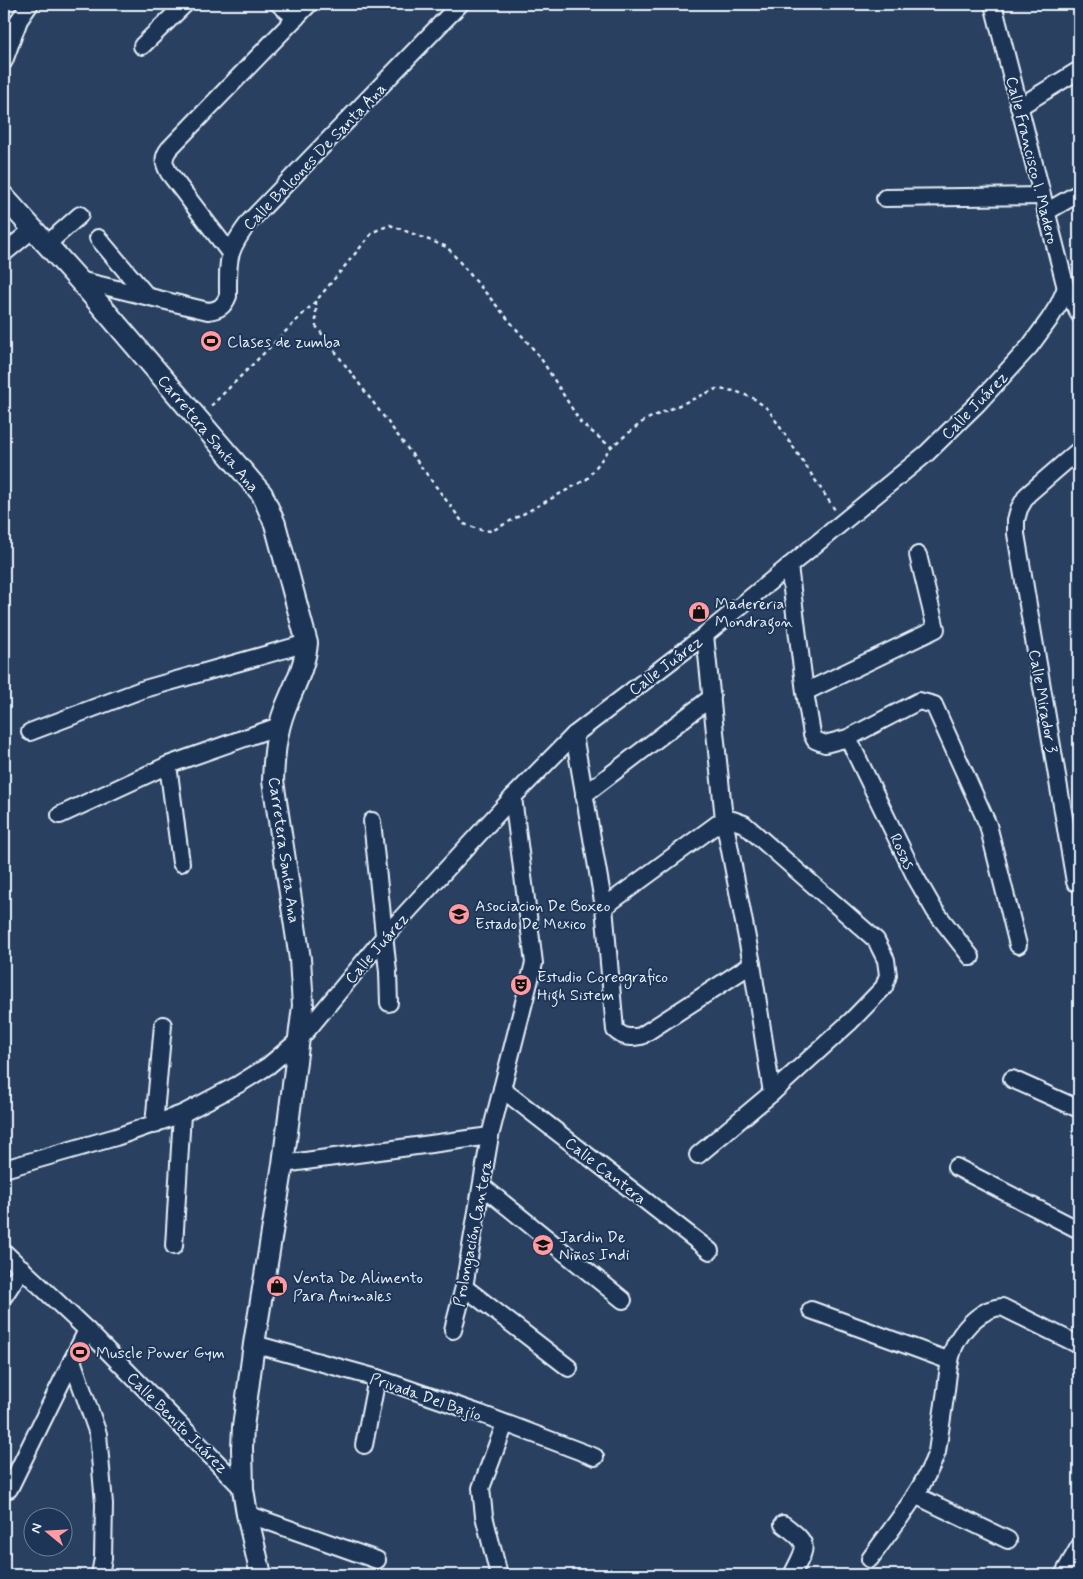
<svg xmlns="http://www.w3.org/2000/svg" width="1083" height="1579" font-family="Mynerve,sans-serif">
	<style>
		.lines { fill: none; stroke-linecap: round; stroke-linejoin: round }
		.minor-casing { stroke: #e8f1f8; stroke-width: 20 }
		.major-casing { stroke: #e8f1f8; stroke-width: 24 }
		.path { stroke: #e8f1f8; stroke-width: 2.5; stroke-dasharray: 4 4; stroke-linecap: butt }
		.minor { stroke: #1d3557; stroke-width: 16 }
		.major { stroke: #1d3557; stroke-width: 20 }
		.labels { text-anchor: middle; stroke-width: 4; stroke-linejoin: round; paint-order: stroke }
		.street-label { font-size: 16px; fill: #e8f1f8; stroke: #1d3557 }
		.poi-label { font-size: 16px; fill: #e8f1f8; stroke: #1d3557; text-anchor: start }
	</style>
	<rect width="100%" height="100%" fill="#294061"/>
	<filter id="ink" filterUnits="userSpaceOnUse"><feTurbulence type="fractalNoise" baseFrequency=".02" numOctaves="2"/><feDisplacementMap in="SourceGraphic" scale="10" xChannelSelector="R" yChannelSelector="G"/><feConvolveMatrix kernelMatrix="1 2 1 2 8 2 1 2 1" color-interpolation-filters="sRGB"/></filter>
	<g filter="url(#ink)">
		<g class="lines">
			<!-- minor casing -->
			<g class="minor-casing">
				<g id="minor">
					<path d="M 279,4 L 296,18"/>
					<path d="M 993,4 L 1066,288 L 1079,314"/>
					<path d="M 142,46 L 185,4"/>
					<path d="M 4,61 L 19,20 L 30,4"/>
					<path d="M 1019,107 L 1079,70"/>
					<path d="M 885,198 L 1042,196"/>
					<path d="M 1046,212 L 1079,193"/>
					<path d="M 98,238 L 147,296"/>
					<path d="M 46,245 L 80,215"/>
					<path d="M 4,253 L 32,230"/>
					<path d="M 230,253 L 169,173 C 164,164 162,158 169,149 L 309,4"/>
					<path d="M 79,280 L 208,311 C 219,310 224,306 228,296 C 228,260 226,252 250,221 L 460,4"/>
					<path d="M 789,566 L 805,692 L 812,734 L 815,740 L 825,744 L 848,738 L 919,701 L 934,705 L 988,825 L 1018,945"/>
					<path d="M 705,635 L 724,819 L 752,964 L 772,1093"/>
					<path d="M 805,692 L 936,629 L 918,555"/>
					<path d="M 30,732 L 141,690 L 307,643"/>
					<path d="M 574,735 L 604,907 L 615,1030 C 624,1038 630,1038 641,1036 L 752,964"/>
					<path d="M 848,738 L 916,878 L 935,911 L 971,957"/>
					<path d="M 168,765 L 181,863"/>
					<path d="M 584,795 L 712,697"/>
					<path d="M 60,815 L 168,765 L 279,726"/>
					<path d="M 372,821 L 388,972 L 389,1003"/>
					<path d="M 1075,882 L 1016,534 L 1016,520 L 1019,509 L 1027,495 L 1079,450"/>
					<path d="M 604,907 L 724,819 L 733,820 L 744,824 L 876,940 L 886,960 L 888,975 L 884,987 L 851,1021 L 772,1093 L 698,1155"/>
					<path d="M 1012,1079 L 1079,1109"/>
					<path d="M 502,1089 L 710,1251"/>
					<path d="M 154,1125 L 163,1025"/>
					<path d="M 283,1164 L 490,1136"/>
					<path d="M 956,1167 L 1079,1230"/>
					<path d="M 4,1169 L 116,1137 L 182,1114 L 239,1084 L 268,1066 L 300,1039 L 384,937 L 513,797 L 574,735 L 705,635 L 927,453 L 978,403 L 1030,346 L 1049,320 L 1059,304 L 1066,288"/>
					<path d="M 482,1186 L 623,1300"/>
					<path d="M 174,1246 L 182,1114"/>
					<path d="M 4,1252 L 87,1330 L 243,1489"/>
					<path d="M 464,1287 L 569,1368"/>
					<path d="M 4,1296 L 22,1268"/>
					<path d="M 811,1310 L 950,1361"/>
					<path d="M 453,1330 L 464,1287 L 490,1136 L 534,963 L 513,797"/>
					<path d="M 254,1344 L 377,1378 L 481,1414 L 595,1457"/>
					<path d="M 72,1360 L 98,1434 L 104,1504 L 103,1558 L 100,1575"/>
					<path d="M 364,1445 L 377,1378"/>
					<path d="M 9,1489 L 87,1330"/>
					<path d="M 915,1495 L 1008,1540"/>
					<path d="M 247,1514 L 377,1560"/>
					<path d="M 783,1524 C 811,1545 807,1545 792,1575"/>
					<path d="M 870,1559 C 894,1525 923,1491 937,1452 C 940,1431 943,1411 946,1390 C 948,1374 949,1355 957,1341 C 966,1325 983,1308 1002,1307 L 1079,1345"/>
					<path d="M 499,1575 L 484,1516 L 481,1488 L 505,1424"/>
					<path d="M 1063,1575 L 1079,1547"/>
				</g>
			</g>
			<!-- major casing -->
			<g class="major-casing">
				<path id="major" d="M 4,197 L 79,280 L 262,494 L 275,524 L 307,643 C 305,667 294,686 285,709 C 276,732 274,756 273,781 L 300,959 L 303,1006 L 283,1164 L 254,1344 L 243,1427 L 242,1448 L 243,1489 L 247,1514 L 261,1575"/>
			</g>
			<!-- path -->
			<g class="path">
				<path d="M 316,301 L 316,326 L 464,524 L 481,530 L 492,531 L 587,479 L 611,447 L 645,420 L 716,389 L 735,391 L 753,398 L 768,409 L 835,510"/>
				<path d="M 211,406 L 316,301 L 373,232 L 390,225 L 447,247 L 540,357 L 581,423 L 611,447"/>
			</g>
			<!-- minor -->
			<use href="#minor" class="minor"/>
			<!-- major -->
			<use href="#major" class="major"/>
		</g>
	</g>
	<!-- icons -->
	<defs>
		<g id="stadium-disc" transform="scale(1.125)"><circle r="9.5" fill="#ff9aa2" stroke="#1d3557"/><path d="M0-5a6.5 5 0 1 0 0 10a6.5 5 0 1 0 0-10ZM-3.5-1.8h7v3.6h-7Z" fill="#111"/></g>
		<g id="shop-disc" transform="scale(1.125)"><circle r="9.5" fill="#ff9aa2" stroke="#1d3557"/><path d="M-5-2.5h2.3a2.7 3.5 0 0 1 5.4 0H5L5.5 6h-11ZM-1.5-2.5h3a1.5 2.3 0 0 0-3 0Z" fill="#111"/></g>
		<g id="school-disc" transform="scale(1.125)"><circle r="9.5" fill="#ff9aa2" stroke="#1d3557"/><path d="M0-5L7-2L0 1L-7-2ZM-4 1L0 2.5L4 1V4Q0 6-4 4Z" fill="#111"/></g>
		<g id="theatre-disc" transform="scale(1.125)"><circle r="9.5" fill="#ff9aa2" stroke="#1d3557"/><path d="M-5-5.5Q0-4 5-5.5V0Q5 5 0 6Q-5 5-5 0ZM-3.3-2.5H-1v1.5H-3.3ZM1-2.5H3.3v1.5H1ZM-2.8 1Q0 5.5 2.8 1Z" fill="#111"/></g>
	</defs>
	<g fill-rule="evenodd">
		<use href="#stadium-disc" x="211" y="341"/>
		<use href="#shop-disc" x="699" y="612"/>
		<use href="#school-disc" x="459" y="914"/>
		<use href="#theatre-disc" x="521" y="985"/>
		<use href="#school-disc" x="543" y="1245"/>
		<use href="#shop-disc" x="277" y="1286"/>
		<use href="#stadium-disc" x="80" y="1352"/>
	</g>
	<g class="labels">
		<!-- street labels -->
		<g class="street-label">
			<text transform="translate(314 156) rotate(-46)" y="6">Calle Balcones De Santa Ana</text>
			<text transform="translate(1033 160) rotate(76)" y="6">Calle Francisco I. Madero</text>
			<text transform="translate(974 405) rotate(-46)" y="6">Calle Juárez</text>
			<text transform="translate(209 433) rotate(50)" y="6">Carretera Santa Ana</text>
			<text transform="translate(665 665) rotate(-37)" y="6">Calle Juárez</text>
			<text transform="translate(1044 701) rotate(80)" y="6">Calle Mirador 3</text>
			<text transform="translate(285 850) rotate(82)" y="6">Carretera Santa Ana</text>
			<text transform="translate(903 851) rotate(64)" y="6">Rosas</text>
			<text transform="translate(376 948) rotate(-49)" y="6">Calle Juárez</text>
			<text transform="translate(606 1170) rotate(38)" y="6">Calle Cantera</text>
			<text transform="translate(472 1233) rotate(-79)" y="6">Prolongación Cantera</text>
			<text transform="translate(426 1396) rotate(19)" y="6">Privada Del Bajío</text>
			<text transform="translate(178 1422) rotate(45)" y="6">Calle Benito Juárez</text>
		</g>
		<!-- poi labels -->
		<g class="poi-label">
			<text x="227" y="347">Clases de zumba</text>
			<text x="715" y="609">Madereria<tspan x="715" dy="18">Mondragon</tspan></text>
			<text x="475" y="911">Asociacion De Boxeo<tspan x="475" dy="18">Estado De Mexico</tspan></text>
			<text x="537" y="982">Estudio Coreografico<tspan x="537" dy="18">High Sistem</tspan></text>
			<text x="559" y="1242">Jardin De<tspan x="559" dy="18">Niños Indi</tspan></text>
			<text x="293" y="1283">Venta De Alimento<tspan x="293" dy="18">Para Animales</tspan></text>
			<text x="96" y="1358">Muscle Power Gym</text>
		</g>
	</g>
	<!-- margin -->
	<rect width="1083" height="1579" fill="none" stroke="#1d3557" stroke-width="20"/>
	<rect x="10" y="10" width="1063" height="1559" fill="none" stroke="#e8f1f8" stroke-width="2" filter="url(#ink)"/>
	<!-- north arrow -->
	<g transform="translate(48 1532) rotate(288)"><circle r="24" fill="#1d3557" stroke="#6e8097"/>
	<path d="M0-4L9 19L0 12L-9 19Z" fill="#ff9aa2"/>
	<text y="-8" font-size="14" font-weight="bold" text-anchor="middle" fill="#e8f1f8">N</text>
	</g>
</svg>
